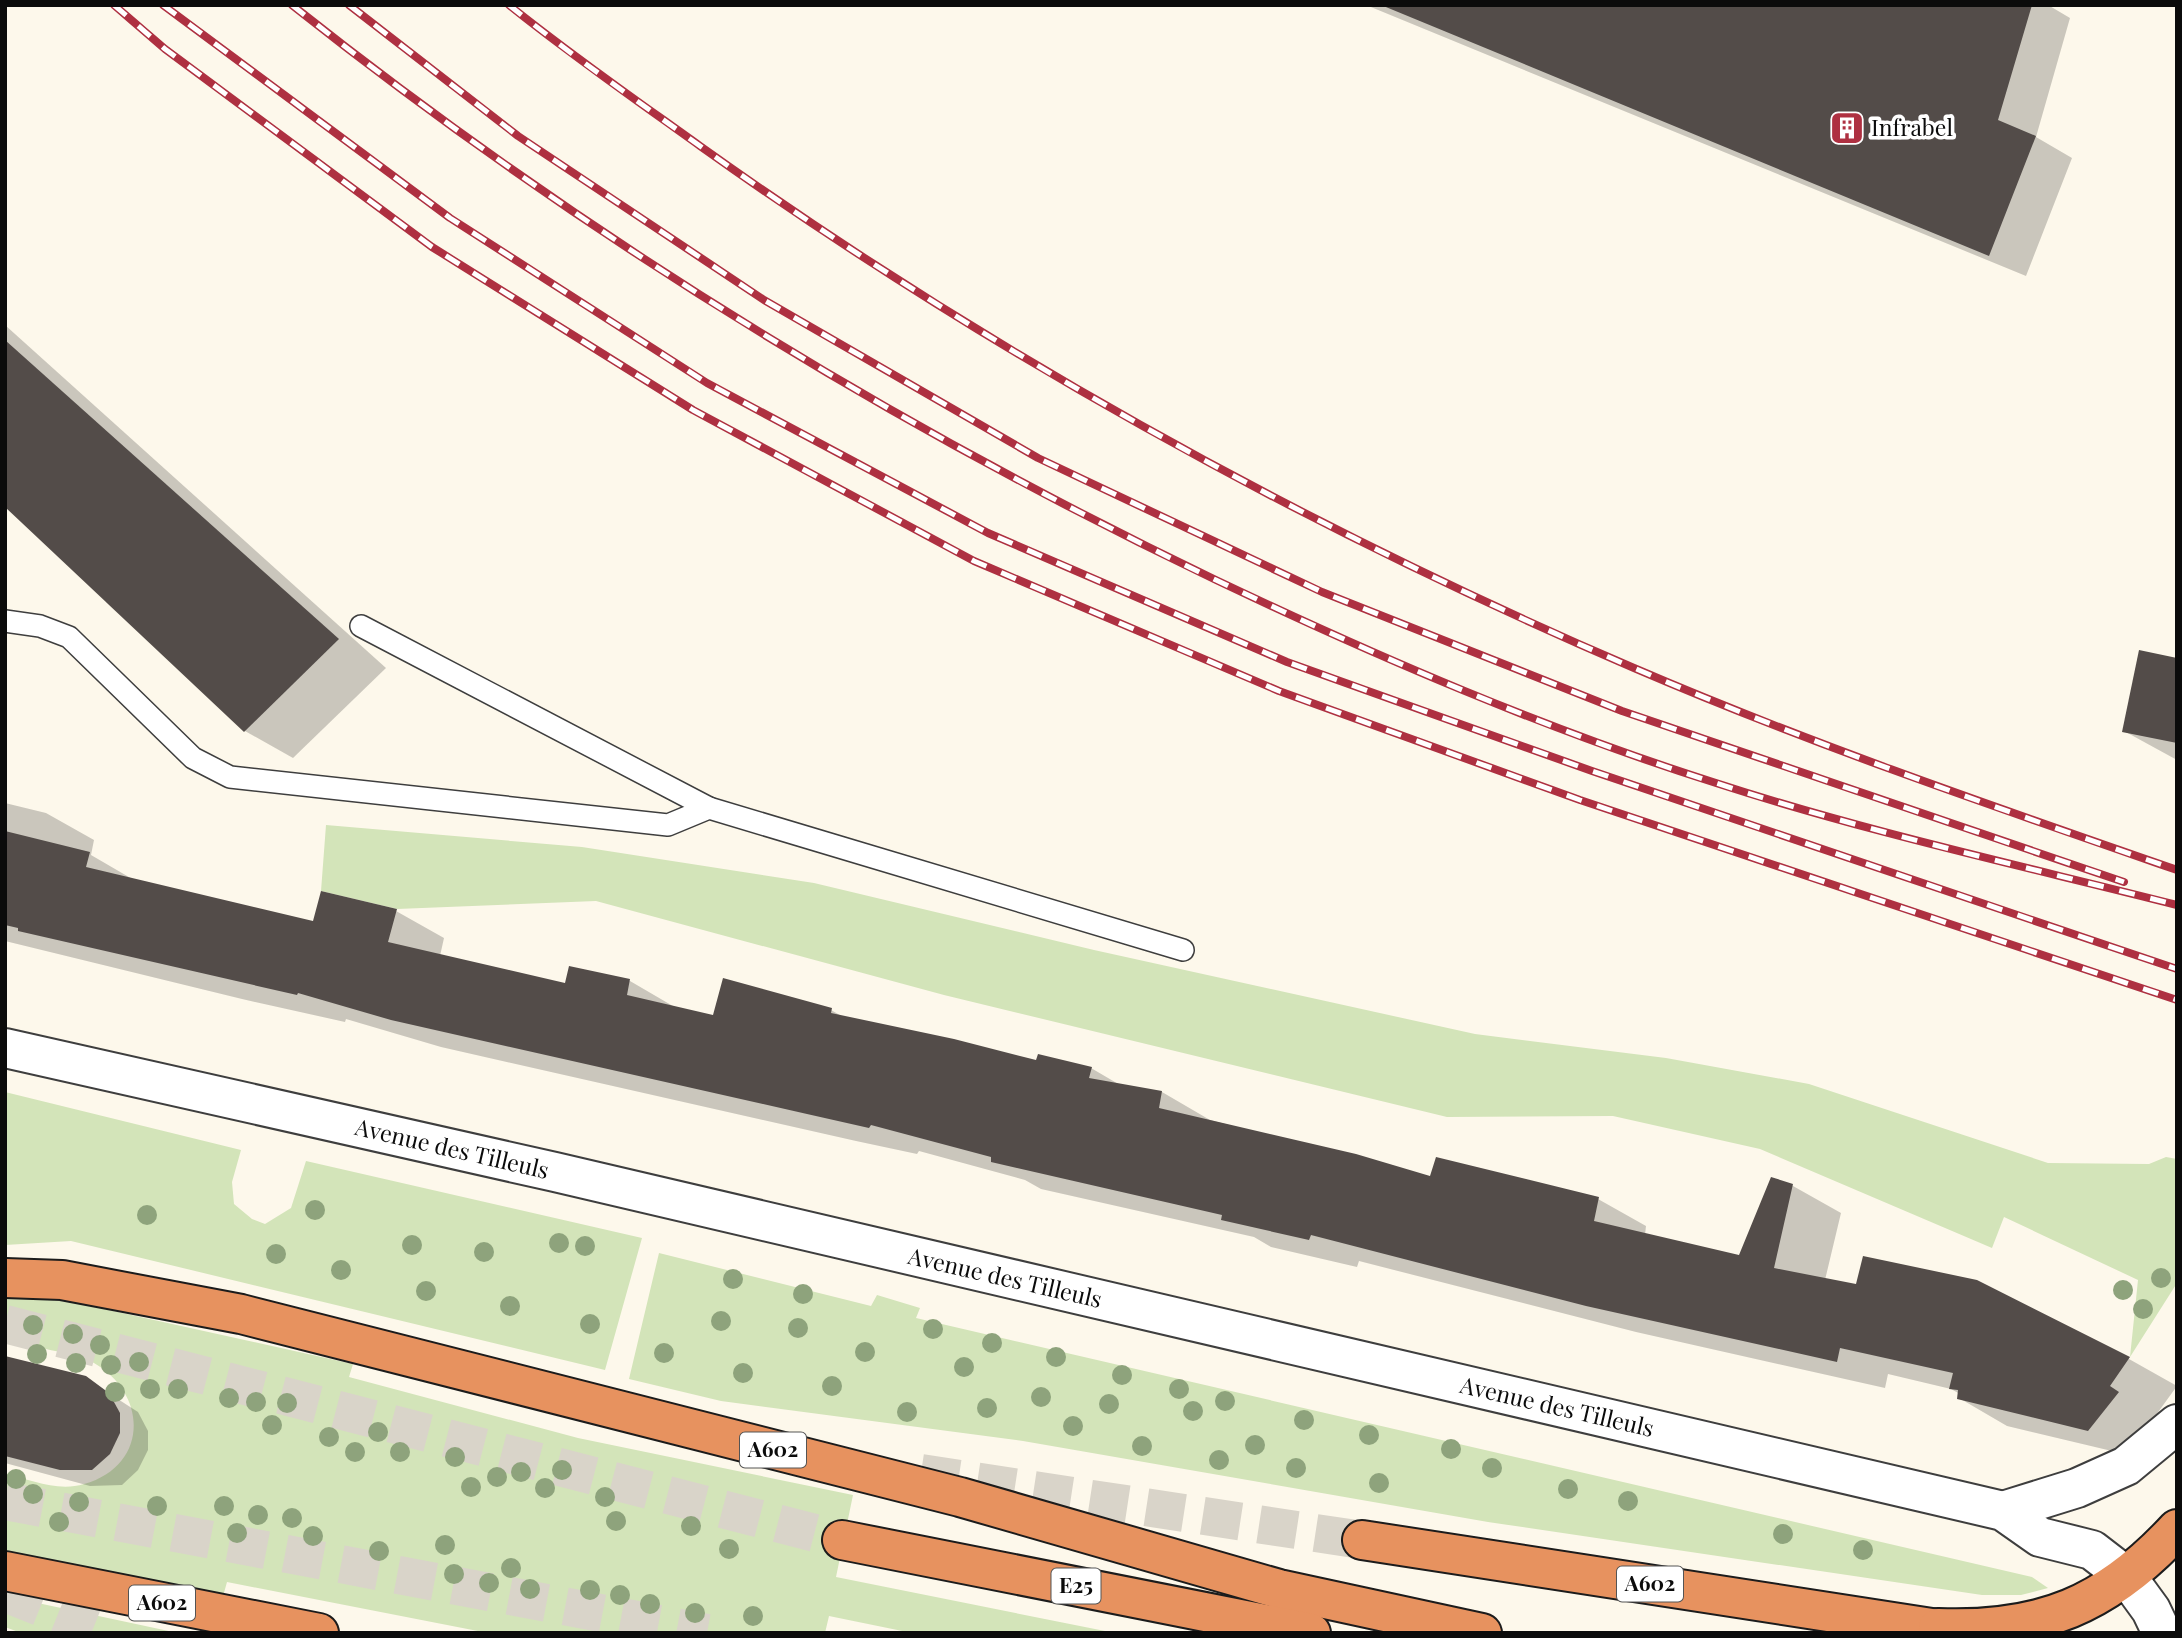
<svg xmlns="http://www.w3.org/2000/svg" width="2182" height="1638" font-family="'Playfair Display',serif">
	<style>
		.green { fill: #d3e4b9 }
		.shadow { fill: #0003 }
		.building { fill: #534c49 }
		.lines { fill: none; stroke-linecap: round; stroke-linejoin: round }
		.highway-tunnel { stroke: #d9d4c9; stroke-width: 38; stroke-dasharray: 38 19; stroke-linecap: butt }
		.lane-casing { stroke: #3e3e3e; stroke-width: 24 }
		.street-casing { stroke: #3e3e3e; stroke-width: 42 }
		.highway-casing { stroke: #1c1c1c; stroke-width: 42 }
		.lane { stroke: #fff; stroke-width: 21 }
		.street { stroke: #fff; stroke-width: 38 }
		.highway { stroke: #e7925f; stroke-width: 38 }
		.rail-casing { stroke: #ae3041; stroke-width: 8 }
		.rail { stroke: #fff; stroke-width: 5; stroke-dasharray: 16; stroke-linecap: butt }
		.tree { fill: #8ea37c }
		.labels { text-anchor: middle; stroke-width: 7; stroke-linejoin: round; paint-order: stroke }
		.shield { fill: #fff; stroke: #545454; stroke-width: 2 }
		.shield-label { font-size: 21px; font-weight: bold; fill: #0b0b0b }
		.poi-label { font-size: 23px; fill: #0b0b0b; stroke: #fff; text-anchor: start }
		.street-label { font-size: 23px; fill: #0b0b0b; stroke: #fff }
	</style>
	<rect width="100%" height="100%" fill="#fdf8eb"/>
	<!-- green -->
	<g class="green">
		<path d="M 326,825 L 582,847 L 814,883 L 1094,950 L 1475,1034 L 1666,1058 L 1809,1084 L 2048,1163 L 2149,1164 L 2166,1157 L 2177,1159 L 2177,1283 L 2130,1357 L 2138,1280 L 2004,1217 L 1992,1248 L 1760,1149 L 1613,1116 L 1447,1117 L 944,995 L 596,901 L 397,909 L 321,891 Z"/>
		<path d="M 5,1092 L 241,1150 L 232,1182 L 234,1204 L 252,1219 L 265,1224 L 291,1208 L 306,1161 L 642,1238 L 605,1370 L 71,1241 L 5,1245 Z"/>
		<path d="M 659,1253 L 871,1306 L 877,1295 L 920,1308 L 916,1318 L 2032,1577 L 2048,1588 L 2021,1595 L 1982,1595 L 1488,1522 L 1023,1441 L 721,1401 L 629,1379 Z"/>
		<path d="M 5,1294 L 77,1303 L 353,1364 L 349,1377 L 578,1438 L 853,1495 L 836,1577 L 1115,1633 L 912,1633 L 829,1616 L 825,1633 L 488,1633 L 227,1582 L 222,1600 L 5,1556 L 5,1473 C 30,1480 58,1492 84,1484 C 148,1466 149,1395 94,1363 C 77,1353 27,1346 5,1341 Z"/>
		<path d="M 5,1596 L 178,1633 L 21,1633 L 5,1627 Z"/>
	</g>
	<!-- shadow -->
	<g class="shadow">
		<path d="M 1366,5 L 2048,5 L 2070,18 L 2036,137 L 2072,158 L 2026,276 Z"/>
		<path d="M 5,325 L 386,668 L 293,758 L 245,731 L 5,505 Z"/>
		<path d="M 2177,660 L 2177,760 L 2124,731 Z"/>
		<path d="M 5,803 L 46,813 L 94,840 L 91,855 L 134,880 L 314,923 L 396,911 L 444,938 L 440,956 L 566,985 L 630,981 L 678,1009 L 714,1017 L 831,1010 L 845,1018 L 1038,1063 L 1091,1068 L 1120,1085 L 1162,1092 L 1210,1120 L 1431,1178 L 1598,1199 L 1646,1226 L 1645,1235 L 1740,1257 L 1772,1179 L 1793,1186 L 1841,1213 L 1825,1280 L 1857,1286 L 1976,1282 L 2129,1359 L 2177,1386 L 2156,1415 L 2165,1421 L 2137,1457 L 2007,1426 L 1959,1398 L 1960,1394 L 1951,1389 L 1888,1374 L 1885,1388 L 1636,1332 L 1359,1261 L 1357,1267 L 1271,1247 L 1254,1237 L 1041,1189 L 1025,1180 L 919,1151 L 917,1154 L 856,1141 L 441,1047 L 346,1019 L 345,1022 L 242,999 L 5,941 Z"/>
		<path d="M 5,1358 L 85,1378 L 138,1412 L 148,1431 L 148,1450 L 138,1470 L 122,1485 L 90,1486 L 5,1463 Z"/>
	</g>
	<!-- building -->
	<g class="building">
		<path d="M 1381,5 L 2032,5 L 1998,120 L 2036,136 L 1989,256 Z"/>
		<path d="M 5,340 L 339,639 L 244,732 L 5,507 Z"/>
		<path d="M 2139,650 L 2177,658 L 2177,743 L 2122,732 Z"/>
		<path d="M 5,831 L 90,852 L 86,867 L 313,921 L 321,891 L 397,909 L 388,942 L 565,983 L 569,966 L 630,979 L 627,995 L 713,1015 L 723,978 L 832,1008 L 831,1013 L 954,1039 L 1036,1060 L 1038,1054 L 1092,1067 L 1089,1078 L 1162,1091 L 1159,1108 L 1356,1154 L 1430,1176 L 1436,1157 L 1599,1197 L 1594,1221 L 1739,1255 L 1771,1177 L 1793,1184 L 1774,1268 L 1856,1284 L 1863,1256 L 1977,1280 L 2130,1357 L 2110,1386 L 2119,1392 L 2088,1431 L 1957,1399 L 1958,1390 L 1949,1389 L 1953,1373 L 1840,1348 L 1837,1362 L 1586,1306 L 1311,1235 L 1309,1240 L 1221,1220 L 1222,1215 L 991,1162 L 991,1157 L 871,1125 L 869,1128 L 807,1114 L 391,1020 L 298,993 L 297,995 L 18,931 L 18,928 L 5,925 Z"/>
		<path d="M 5,1356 L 86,1376 L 109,1393 L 120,1413 L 120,1433 L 110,1454 L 92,1470 L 60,1470 L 5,1456 Z"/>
	</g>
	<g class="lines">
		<!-- highway-tunnel -->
		<g class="highway-tunnel">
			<path d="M 5,1324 L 842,1540"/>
			<path d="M 921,1473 L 1362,1540"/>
			<path d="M 5,1501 L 707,1633"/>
			<path d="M 5,1593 L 105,1633"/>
		</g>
		<!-- lane casing -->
		<g class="lane-casing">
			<g id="lane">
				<path d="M 5,621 L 40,626 L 69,637 L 193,758 L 230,777 L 668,825 L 709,808 L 1183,950"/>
				<path d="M 361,626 L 709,808"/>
			</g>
		</g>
		<!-- street casing -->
		<g class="street-casing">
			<g id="street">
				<path d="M 5,1048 L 555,1172 L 2003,1511 L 2040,1537 L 2092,1550 L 2127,1577 L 2151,1610 L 2162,1633"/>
				<path d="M 2003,1511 L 2077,1488 L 2126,1466 L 2177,1424"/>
			</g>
		</g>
		<!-- highway casing -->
		<g class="highway-casing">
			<g id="highway">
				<path d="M 5,1278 L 62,1280 L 241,1314 L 960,1497 L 1279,1589 L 1482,1633"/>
				<path d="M 842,1540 L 1311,1633"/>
				<path d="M 1362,1540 L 1964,1633"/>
				<path d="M 5,1571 L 319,1633"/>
				<path d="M 1938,1628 C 2041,1632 2107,1605 2177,1529"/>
			</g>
		</g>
		<!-- lane -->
		<use href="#lane" class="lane"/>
		<!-- street -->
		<use href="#street" class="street"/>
		<!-- highway -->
		<use href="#highway" class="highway"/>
		<!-- rail casing -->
		<g class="rail-casing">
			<g id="rail">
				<path d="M 114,5 L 165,49 L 432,247 L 693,410 L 974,561 L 1279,691 L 1580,800 L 2177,1000"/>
				<path d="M 163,5 L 450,218 L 707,383 L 988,533 L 1287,662 L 1592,771 L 2177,969"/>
				<path d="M 292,5 C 578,232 888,423 1216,580 C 1378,657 1545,729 1716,783 C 1867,832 2023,866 2177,905"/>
				<path d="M 349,5 L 518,136 L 764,300 L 1038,458 L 1322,592 L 1622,711 L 2124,882"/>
				<path d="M 509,5 C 571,55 636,100 700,146 C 992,354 1306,527 1634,668 C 1811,744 1995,807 2177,870"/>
			</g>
		</g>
		<!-- rail -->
		<use href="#rail" class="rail"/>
	</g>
	<!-- trees -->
	<g class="tree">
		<circle cx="315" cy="1210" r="10"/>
		<circle cx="147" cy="1215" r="10"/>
		<circle cx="559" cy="1243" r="10"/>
		<circle cx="412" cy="1245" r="10"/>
		<circle cx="585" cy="1246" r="10"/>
		<circle cx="484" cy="1252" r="10"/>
		<circle cx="276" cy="1254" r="10"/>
		<circle cx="341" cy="1270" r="10"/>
		<circle cx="2161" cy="1278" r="10"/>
		<circle cx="733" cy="1279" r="10"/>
		<circle cx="2123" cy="1290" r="10"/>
		<circle cx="426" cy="1291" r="10"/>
		<circle cx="803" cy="1294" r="10"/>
		<circle cx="510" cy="1306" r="10"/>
		<circle cx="2143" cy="1309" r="10"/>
		<circle cx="721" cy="1321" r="10"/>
		<circle cx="590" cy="1324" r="10"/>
		<circle cx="33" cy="1325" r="10"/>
		<circle cx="798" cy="1328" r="10"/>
		<circle cx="933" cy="1329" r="10"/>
		<circle cx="73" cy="1334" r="10"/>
		<circle cx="992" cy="1343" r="10"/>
		<circle cx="100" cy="1345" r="10"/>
		<circle cx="865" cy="1352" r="10"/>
		<circle cx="664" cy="1353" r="10"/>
		<circle cx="37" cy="1354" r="10"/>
		<circle cx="1056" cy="1357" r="10"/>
		<circle cx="139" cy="1362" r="10"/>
		<circle cx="76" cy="1363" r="10"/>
		<circle cx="111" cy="1365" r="10"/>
		<circle cx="964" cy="1367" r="10"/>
		<circle cx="743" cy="1373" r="10"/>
		<circle cx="1122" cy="1375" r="10"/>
		<circle cx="832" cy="1386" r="10"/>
		<circle cx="150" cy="1389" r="10"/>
		<circle cx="178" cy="1389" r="10"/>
		<circle cx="1179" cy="1389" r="10"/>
		<circle cx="115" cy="1392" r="10"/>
		<circle cx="1041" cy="1397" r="10"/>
		<circle cx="229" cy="1398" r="10"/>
		<circle cx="1225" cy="1401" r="10"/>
		<circle cx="256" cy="1402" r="10"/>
		<circle cx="287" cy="1403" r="10"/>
		<circle cx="1109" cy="1404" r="10"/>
		<circle cx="987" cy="1408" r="10"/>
		<circle cx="1193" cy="1411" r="10"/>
		<circle cx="907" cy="1412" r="10"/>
		<circle cx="1304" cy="1420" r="10"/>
		<circle cx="272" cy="1425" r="10"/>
		<circle cx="1073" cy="1426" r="10"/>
		<circle cx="378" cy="1432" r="10"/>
		<circle cx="1369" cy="1435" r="10"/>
		<circle cx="329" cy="1437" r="10"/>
		<circle cx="1255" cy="1445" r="10"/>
		<circle cx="1142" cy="1446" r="10"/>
		<circle cx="1451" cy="1449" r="10"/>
		<circle cx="355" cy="1452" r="10"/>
		<circle cx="400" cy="1452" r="10"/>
		<circle cx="455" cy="1457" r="10"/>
		<circle cx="1219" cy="1460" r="10"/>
		<circle cx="1296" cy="1468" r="10"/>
		<circle cx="1492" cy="1468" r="10"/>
		<circle cx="562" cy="1470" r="10"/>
		<circle cx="521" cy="1472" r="10"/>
		<circle cx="497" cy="1477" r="10"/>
		<circle cx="16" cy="1479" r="10"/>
		<circle cx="1379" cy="1483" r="10"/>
		<circle cx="471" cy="1487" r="10"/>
		<circle cx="545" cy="1488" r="10"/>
		<circle cx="1568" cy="1489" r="10"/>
		<circle cx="33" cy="1494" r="10"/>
		<circle cx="605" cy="1497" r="10"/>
		<circle cx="1628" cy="1501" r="10"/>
		<circle cx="79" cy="1502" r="10"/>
		<circle cx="157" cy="1506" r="10"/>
		<circle cx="224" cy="1506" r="10"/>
		<circle cx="258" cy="1515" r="10"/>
		<circle cx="292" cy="1518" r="10"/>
		<circle cx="616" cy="1521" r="10"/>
		<circle cx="59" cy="1522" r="10"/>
		<circle cx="691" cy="1526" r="10"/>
		<circle cx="237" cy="1533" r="10"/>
		<circle cx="1783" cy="1534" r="10"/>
		<circle cx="313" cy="1536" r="10"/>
		<circle cx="445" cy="1545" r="10"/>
		<circle cx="729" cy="1549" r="10"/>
		<circle cx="1863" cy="1550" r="10"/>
		<circle cx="379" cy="1551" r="10"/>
		<circle cx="511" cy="1568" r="10"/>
		<circle cx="454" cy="1574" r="10"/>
		<circle cx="489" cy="1583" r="10"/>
		<circle cx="530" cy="1589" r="10"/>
		<circle cx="590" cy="1590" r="10"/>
		<circle cx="620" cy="1595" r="10"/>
		<circle cx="650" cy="1604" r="10"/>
		<circle cx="695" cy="1613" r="10"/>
		<circle cx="753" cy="1616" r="10"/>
	</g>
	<!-- icons -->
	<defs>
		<g id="building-square" transform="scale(1.75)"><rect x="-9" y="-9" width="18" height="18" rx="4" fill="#ae3041" stroke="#fff"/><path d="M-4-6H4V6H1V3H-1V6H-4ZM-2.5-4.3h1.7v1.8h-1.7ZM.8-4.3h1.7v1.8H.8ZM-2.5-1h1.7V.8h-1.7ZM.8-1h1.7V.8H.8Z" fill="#fff"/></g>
	</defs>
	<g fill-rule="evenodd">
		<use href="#building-square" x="1847" y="128"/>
	</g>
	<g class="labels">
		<!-- shield labels -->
		<g class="shield">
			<rect x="740" y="1432.5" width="66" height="35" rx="5"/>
			<rect x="1617" y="1566.5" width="66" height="35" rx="5"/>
			<rect x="1051.5" y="1568.5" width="49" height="35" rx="5"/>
			<rect x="129" y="1585.5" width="66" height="35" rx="5"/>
		</g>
		<g class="shield-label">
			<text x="773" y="1457">A602</text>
			<text x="1650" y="1591">A602</text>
			<text x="1076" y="1593">E25</text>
			<text x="162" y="1610">A602</text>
		</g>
		<!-- poi labels -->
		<g class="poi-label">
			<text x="1871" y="136">Infrabel</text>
		</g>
		<!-- street labels -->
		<g class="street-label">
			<text transform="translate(452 1149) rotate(13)" y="8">Avenue des Tilleuls</text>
			<text transform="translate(1005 1278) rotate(13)" y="8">Avenue des Tilleuls</text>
			<text transform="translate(1557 1407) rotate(13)" y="8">Avenue des Tilleuls</text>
		</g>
	</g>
	<!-- border -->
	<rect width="2182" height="1638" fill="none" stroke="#0b0b0b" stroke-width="14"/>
</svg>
